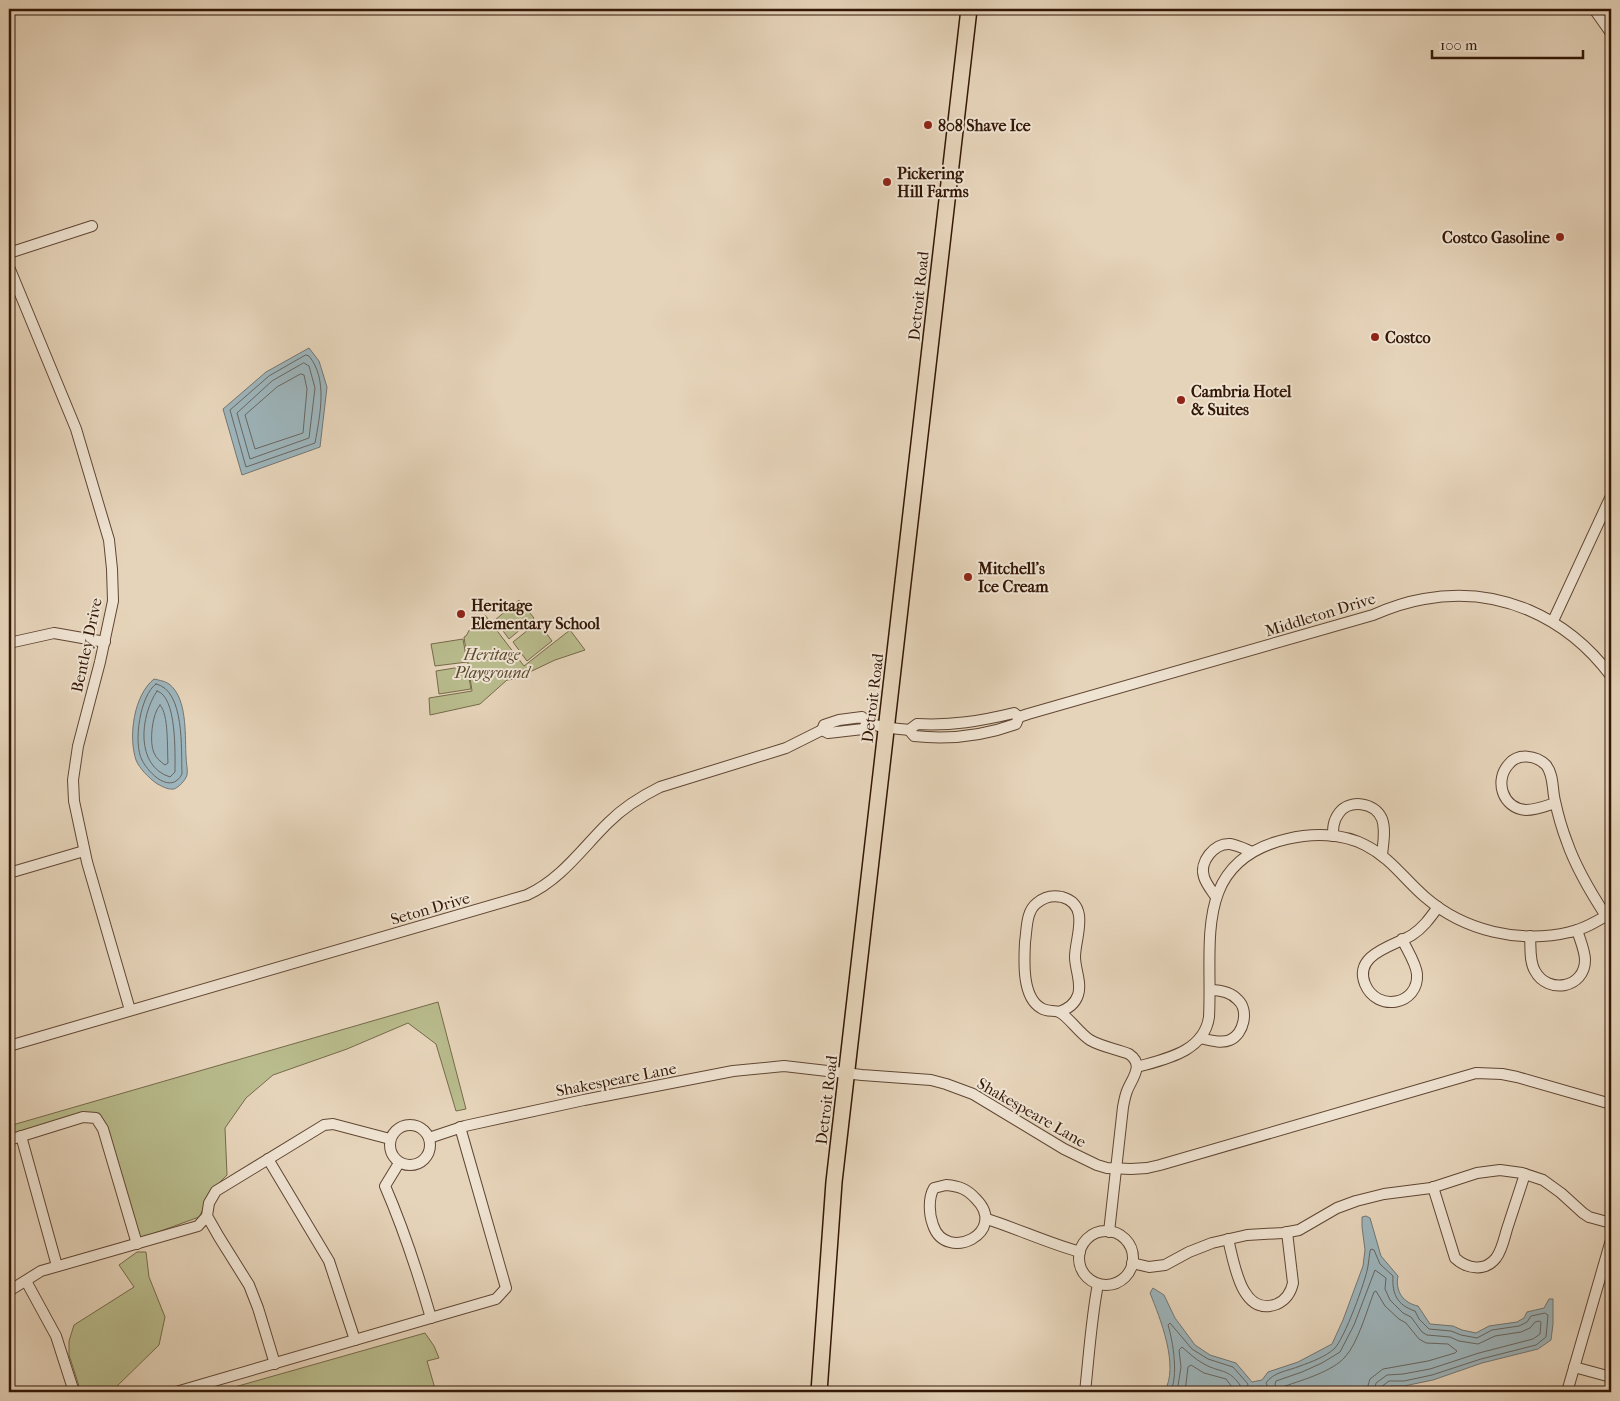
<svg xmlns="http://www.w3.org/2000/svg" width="1620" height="1401" font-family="'IM FELL French Canon',serif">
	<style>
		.green { fill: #b9bc8d; stroke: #766a4a }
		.water { fill: #9db5bc; stroke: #737673 }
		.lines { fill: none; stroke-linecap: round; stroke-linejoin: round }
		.shore { stroke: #686661; stroke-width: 1 }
		.minor-casing { stroke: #604633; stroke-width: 12 }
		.primary-casing { stroke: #331706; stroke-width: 18 }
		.minor { stroke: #efe3d2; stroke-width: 10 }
		.primary { stroke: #e6d4ba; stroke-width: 15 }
		.poi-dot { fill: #8f2418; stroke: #efe3d2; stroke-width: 2 }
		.labels { text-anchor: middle; stroke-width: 4; stroke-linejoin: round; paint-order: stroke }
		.poi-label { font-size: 16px; font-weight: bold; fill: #331706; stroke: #efe3d2; text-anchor: start }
		.street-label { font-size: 16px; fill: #331706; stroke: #efe3d2 }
		.park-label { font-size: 16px; font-style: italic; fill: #5b492e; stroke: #efe3d2 }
	</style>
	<rect width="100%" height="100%" fill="#e6d4ba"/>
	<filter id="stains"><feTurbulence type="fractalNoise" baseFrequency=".004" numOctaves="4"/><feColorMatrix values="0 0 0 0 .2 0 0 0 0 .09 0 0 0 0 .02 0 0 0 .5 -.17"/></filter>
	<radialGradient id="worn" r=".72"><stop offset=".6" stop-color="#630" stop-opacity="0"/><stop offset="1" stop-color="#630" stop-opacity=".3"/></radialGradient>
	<!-- green -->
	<g class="green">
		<path d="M 519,600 L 534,618 L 509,639 L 495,620 Z"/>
		<path d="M 485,615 L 524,666 L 570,630 L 585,650 L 555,660 L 515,679 L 507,680 L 480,704 L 430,715 L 429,698 L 472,691 L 464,637 L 466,636 L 474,622 Z"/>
		<path d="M 538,622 L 552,641 L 527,661 L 513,642 Z"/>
		<path d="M 463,639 L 467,662 L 435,666 L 431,644 Z"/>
		<path d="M 467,666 L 471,689 L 439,694 L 436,671 Z"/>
		<path d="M 438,1002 L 466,1109 L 456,1111 L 436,1044 L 408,1023 L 347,1049 L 273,1075 L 246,1098 L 225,1128 L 227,1175 L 214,1188 L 199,1217 L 139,1239 L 99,1115 L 9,1136 L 9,1126 Z"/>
		<path d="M 137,1252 L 146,1252 L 149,1277 L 165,1317 L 159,1345 L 113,1390 L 108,1392 L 87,1392 L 79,1386 L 69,1355 L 69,1341 L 74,1325 L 134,1287 L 119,1265 Z"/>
		<path d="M 425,1333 L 434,1346 L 439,1358 L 427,1361 L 436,1392 L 217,1392 Z"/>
	</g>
	<!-- water -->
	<g class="water">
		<path d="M 309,348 L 319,361 L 327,387 L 320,447 L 242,475 L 223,409 L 266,372 Z"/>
		<path d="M 154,679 C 163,681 169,682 174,689 C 187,705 185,737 186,756 C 186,762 188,770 187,775 C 185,781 179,787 174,789 C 168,790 161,786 156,783 C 149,778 139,768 136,760 C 128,736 134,695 154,679 Z"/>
		<path d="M 1366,1216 L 1370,1218 L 1381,1256 L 1398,1276 C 1395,1291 1403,1303 1418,1306 L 1430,1324 L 1453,1326 L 1462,1330 L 1476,1333 L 1489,1326 L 1517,1322 L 1524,1318 L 1527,1312 L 1544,1308 L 1549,1299 L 1553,1299 L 1553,1324 L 1551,1340 L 1538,1349 L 1482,1363 L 1433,1380 L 1404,1386 L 1391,1386 L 1384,1391 L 1377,1392 L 1268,1392 L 1260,1386 L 1251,1390 L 1251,1392 L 1164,1392 C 1180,1367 1160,1318 1150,1293 L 1153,1288 L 1164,1295 L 1175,1318 L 1195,1345 L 1210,1355 L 1236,1363 L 1252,1382 L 1262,1380 L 1268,1372 L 1298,1362 L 1332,1344 L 1343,1320 L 1363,1266 L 1365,1250 L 1362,1227 L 1362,1217 Z"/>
	</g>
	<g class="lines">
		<!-- shore -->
		<g class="shore">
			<path d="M 306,355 L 309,356 C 328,379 320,415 315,443 L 246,467 L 230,410 L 269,376 Z"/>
			<path d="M 304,363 L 309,366 L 315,388 L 309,438 L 250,459 L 237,413 L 272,381 Z"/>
			<path d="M 301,374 L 304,375 L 307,389 L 303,433 L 255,449 L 245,415 L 277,387 Z"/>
			<path d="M 156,684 C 185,690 181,750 182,774 C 171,795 149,774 142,760 C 133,743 140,695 156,684 Z"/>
			<path d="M 157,691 C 177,696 175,754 175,772 L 170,777 C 135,766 140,716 157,691 Z"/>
			<path d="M 160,705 C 169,714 167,749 168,763 L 165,765 C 161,762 156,758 154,753 C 149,743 152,713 160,705 Z"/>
			<path d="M 1170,1392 C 1179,1378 1173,1341 1168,1325 L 1170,1323 L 1192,1349 L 1208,1359 L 1233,1367 L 1248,1384 L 1246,1392"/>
			<path d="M 1177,1392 L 1181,1367 L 1179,1350 L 1182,1347 C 1189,1353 1195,1359 1204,1364 C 1220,1373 1228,1368 1240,1385 L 1240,1392"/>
			<path d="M 1185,1392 L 1188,1367 L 1191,1365 L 1204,1373 L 1226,1379 L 1232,1387 L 1233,1392"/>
			<path d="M 1270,1392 L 1266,1383 C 1273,1372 1288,1371 1300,1366 C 1311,1362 1325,1357 1334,1349 C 1344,1340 1366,1280 1368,1266 C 1369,1261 1369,1256 1370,1251 L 1371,1249 L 1374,1250 L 1380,1264 L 1393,1276 C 1392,1294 1397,1305 1415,1311 L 1419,1319 L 1429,1329 L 1451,1331 L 1461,1335 L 1477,1338 L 1492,1330 L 1519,1326 L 1527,1322 L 1531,1316 L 1545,1313 L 1548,1315 L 1546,1337 L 1536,1345 L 1481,1359 L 1432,1375 L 1404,1381 L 1389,1381 L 1381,1387 L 1380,1392"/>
			<path d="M 1277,1392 L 1275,1384 L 1276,1381 L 1302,1372 L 1322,1363 L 1340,1352 L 1354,1325 L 1375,1270 L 1386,1278 L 1385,1289 L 1390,1300 L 1403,1313 L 1411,1317 L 1422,1332 L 1427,1335 L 1450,1337 L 1459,1341 L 1478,1344 L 1495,1336 L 1521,1332 L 1530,1328 L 1535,1322 L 1539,1321 L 1541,1322 L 1540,1334 L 1533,1339 L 1479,1353 L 1430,1369 L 1403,1374 L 1387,1375 L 1376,1383 L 1374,1392"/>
			<path d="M 1284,1392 L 1285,1386 C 1303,1380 1333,1371 1345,1357 C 1358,1343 1367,1310 1374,1292 L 1376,1291 L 1385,1306 L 1399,1319 L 1406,1323 L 1419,1339 L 1426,1343 L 1448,1344 L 1457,1351 L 1455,1353 L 1428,1361 L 1383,1369 L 1370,1379 L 1366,1392"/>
		</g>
		<!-- minor casing -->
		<g class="minor-casing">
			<g id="minor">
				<path d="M 1594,9 L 1611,33"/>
				<path d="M 9,253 L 92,226"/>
				<path d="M 9,267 L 76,429 L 109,540 L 112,569 L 113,601 L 100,662 L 78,746 L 73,780 L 74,801 L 87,862 L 130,1010"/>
				<path d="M 1553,621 L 1611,496"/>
				<path d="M 9,643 L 54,633 L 105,642"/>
				<path d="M 1019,717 L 1014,713 C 981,721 951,726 917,724 L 909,730 L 914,736 C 950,740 983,736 1016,724 L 1019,717 L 1028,714 L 1373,615 C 1389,608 1406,602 1424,599 C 1498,585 1567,617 1611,676"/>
				<path d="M 868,722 L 863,729 L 828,733 L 822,730 L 824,725 L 839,720 L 862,717 C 874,729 894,728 909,730"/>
				<path d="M 1555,803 C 1546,806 1536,810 1526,810 C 1502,808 1494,780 1509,764 C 1518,753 1536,755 1546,765 C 1554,775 1552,790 1555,801 C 1558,815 1562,829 1567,842 C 1576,868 1591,893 1606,916"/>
				<path d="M 1333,836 C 1333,828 1333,821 1339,813 C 1349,799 1375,802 1382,819 C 1386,830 1383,844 1382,855"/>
				<path d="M 9,873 L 84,851"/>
				<path d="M 1216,897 C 1212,891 1206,884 1204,877 C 1199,862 1214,843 1230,844 C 1237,845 1245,849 1252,852"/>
				<path d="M 1530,936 C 1531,947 1529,961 1535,971 C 1548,995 1585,988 1585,960 C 1585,951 1580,940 1577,930"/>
				<path d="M 1402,939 C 1407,950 1416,963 1417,974 C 1419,1005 1377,1013 1365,984 C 1353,954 1394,946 1412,935 C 1423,928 1430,918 1438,907"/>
				<path d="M 1059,1012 C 1068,1009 1075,1004 1078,995 C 1082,983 1075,969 1075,957 C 1075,938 1091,905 1062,897 C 1053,895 1044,897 1037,903 C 1026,911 1027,929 1025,942 C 1024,962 1022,997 1041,1008 C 1047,1012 1053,1010 1059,1012 C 1067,1015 1080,1034 1090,1040 C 1102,1047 1117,1049 1129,1054 C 1145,1065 1132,1078 1127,1091 C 1125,1096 1124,1102 1123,1107 L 1109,1232"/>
				<path d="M 1200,1038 C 1209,1040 1221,1044 1230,1040 C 1244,1034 1249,1010 1238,1000 C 1231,992 1220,990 1210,990"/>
				<path d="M 9,1046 L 527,895 C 562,879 583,847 609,822 C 624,807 642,796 660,787 L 786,748 L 822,730"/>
				<path d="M 1137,1067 C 1165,1059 1204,1052 1209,1017 C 1213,944 1191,861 1287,839 C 1312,833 1342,833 1365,845 C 1391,858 1404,879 1425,897 C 1464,931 1520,944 1570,932 C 1585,929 1599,920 1611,913"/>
				<circle cx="410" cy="1145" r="20"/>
				<path d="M 21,1136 L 57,1266"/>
				<path d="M 429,1138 L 465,1126 L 584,1100 L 733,1071 L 784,1066 L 862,1075 L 931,1080 L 946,1084 L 973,1094 L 1064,1149 L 1097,1165 L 1107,1168 L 1131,1169 L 1147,1168 L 1160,1165 L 1476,1073 L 1502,1074 L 1517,1077 L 1611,1104"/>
				<path d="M 9,1140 L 83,1117 L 96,1118 L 103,1129 L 137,1244"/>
				<path d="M 268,1159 L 329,1261 L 355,1340"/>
				<path d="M 399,1163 L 385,1186 C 404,1230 418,1273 431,1318"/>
				<path d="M 946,1185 C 959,1186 967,1189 976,1199 C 1009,1232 946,1264 933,1225 C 929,1214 928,1198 934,1188 Z"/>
				<path d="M 1433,1187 L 1455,1258 C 1467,1269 1485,1272 1496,1258 C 1502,1250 1504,1239 1507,1229 C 1513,1211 1519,1192 1525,1174"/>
				<path d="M 987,1219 C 1018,1229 1048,1243 1080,1252"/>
				<circle cx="1106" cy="1258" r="27"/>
				<path d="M 1228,1239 C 1234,1262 1241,1318 1277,1304 C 1286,1300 1291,1292 1293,1283 L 1287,1232"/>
				<path d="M 1132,1263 L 1149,1267 L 1165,1265 L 1189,1252 L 1212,1243 L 1247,1235 L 1283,1233 L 1299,1230 L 1337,1208 L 1356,1201 L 1384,1194 L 1431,1188 L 1477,1173 L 1500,1170 L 1522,1173 L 1543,1180 L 1561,1193 L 1583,1213 L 1589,1217 L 1611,1223"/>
				<path d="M 26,1281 L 56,1336 L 74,1392"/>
				<path d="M 9,1291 L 41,1271 L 198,1226 L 207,1216"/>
				<path d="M 275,1364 L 258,1308 L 249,1285 L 219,1237 L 207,1216 L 209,1203 L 216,1191 L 324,1125 L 333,1124 L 390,1139"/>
				<path d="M 1574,1367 L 1611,1377"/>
				<path d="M 176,1392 L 496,1299 L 506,1288 L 460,1127"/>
				<path d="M 1085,1392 C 1089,1356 1091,1320 1098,1284"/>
				<path d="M 1567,1392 L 1611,1240"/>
			</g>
		</g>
		<!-- primary casing -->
		<g class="primary-casing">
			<path id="primary" d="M 819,1392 L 834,1182 L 969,9"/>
		</g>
		<!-- minor -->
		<use href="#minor" class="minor"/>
		<!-- primary -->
		<use href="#primary" class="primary"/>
	</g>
	<!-- markers -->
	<g class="poi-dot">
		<circle cx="928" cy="125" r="5"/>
		<circle cx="887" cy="182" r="5"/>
		<circle cx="1560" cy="237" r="5"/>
		<circle cx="1375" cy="337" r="5"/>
		<circle cx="1181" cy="400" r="5"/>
		<circle cx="968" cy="577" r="5"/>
		<circle cx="461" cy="614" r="5"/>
	</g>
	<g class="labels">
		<!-- poi labels -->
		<g class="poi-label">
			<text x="938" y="131">808 Shave Ice</text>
			<text x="897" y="179">Pickering<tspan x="897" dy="18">Hill Farms</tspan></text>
			<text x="1550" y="243" text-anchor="end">Costco Gasoline</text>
			<text x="1385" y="343">Costco</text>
			<text x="1191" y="397">Cambria Hotel<tspan x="1191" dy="18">&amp; Suites</tspan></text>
			<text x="978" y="574">Mitchell's<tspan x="978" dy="18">Ice Cream</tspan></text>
			<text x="471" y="611">Heritage<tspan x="471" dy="18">Elementary School</tspan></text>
		</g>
		<!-- street labels -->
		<g class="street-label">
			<text transform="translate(918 296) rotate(-84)" y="6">Detroit Road</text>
			<text transform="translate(1320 614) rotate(-17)" y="6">Middleton Drive</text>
			<text transform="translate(86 645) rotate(-78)" y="6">Bentley Drive</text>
			<text transform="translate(872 698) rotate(-83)" y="6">Detroit Road</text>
			<text transform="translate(430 908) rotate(-16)" y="6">Seton Drive</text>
			<text transform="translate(616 1079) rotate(-11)" y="6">Shakespeare Lane</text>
			<text transform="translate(826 1100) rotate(-83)" y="6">Detroit Road</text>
			<text transform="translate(1032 1112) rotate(30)" y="6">Shakespeare Lane</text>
		</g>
		<!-- park labels -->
		<g class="park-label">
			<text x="492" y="660">Heritage<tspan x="492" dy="18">Playground</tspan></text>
		</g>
	</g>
	<!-- margin -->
	<rect width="1620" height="1401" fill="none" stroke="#e6d4ba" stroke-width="30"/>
	<rect x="10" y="10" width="1600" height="1381" fill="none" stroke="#331706" stroke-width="2.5"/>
	<rect x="15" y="15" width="1590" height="1371" fill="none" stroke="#331706"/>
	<!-- scale -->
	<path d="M1432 50v8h151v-8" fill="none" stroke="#331706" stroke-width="2.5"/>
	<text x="1440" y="50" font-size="15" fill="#331706" stroke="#efe3d2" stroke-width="4" paint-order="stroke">100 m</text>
	<rect width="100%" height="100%" filter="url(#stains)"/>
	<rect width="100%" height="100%" fill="url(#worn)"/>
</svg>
